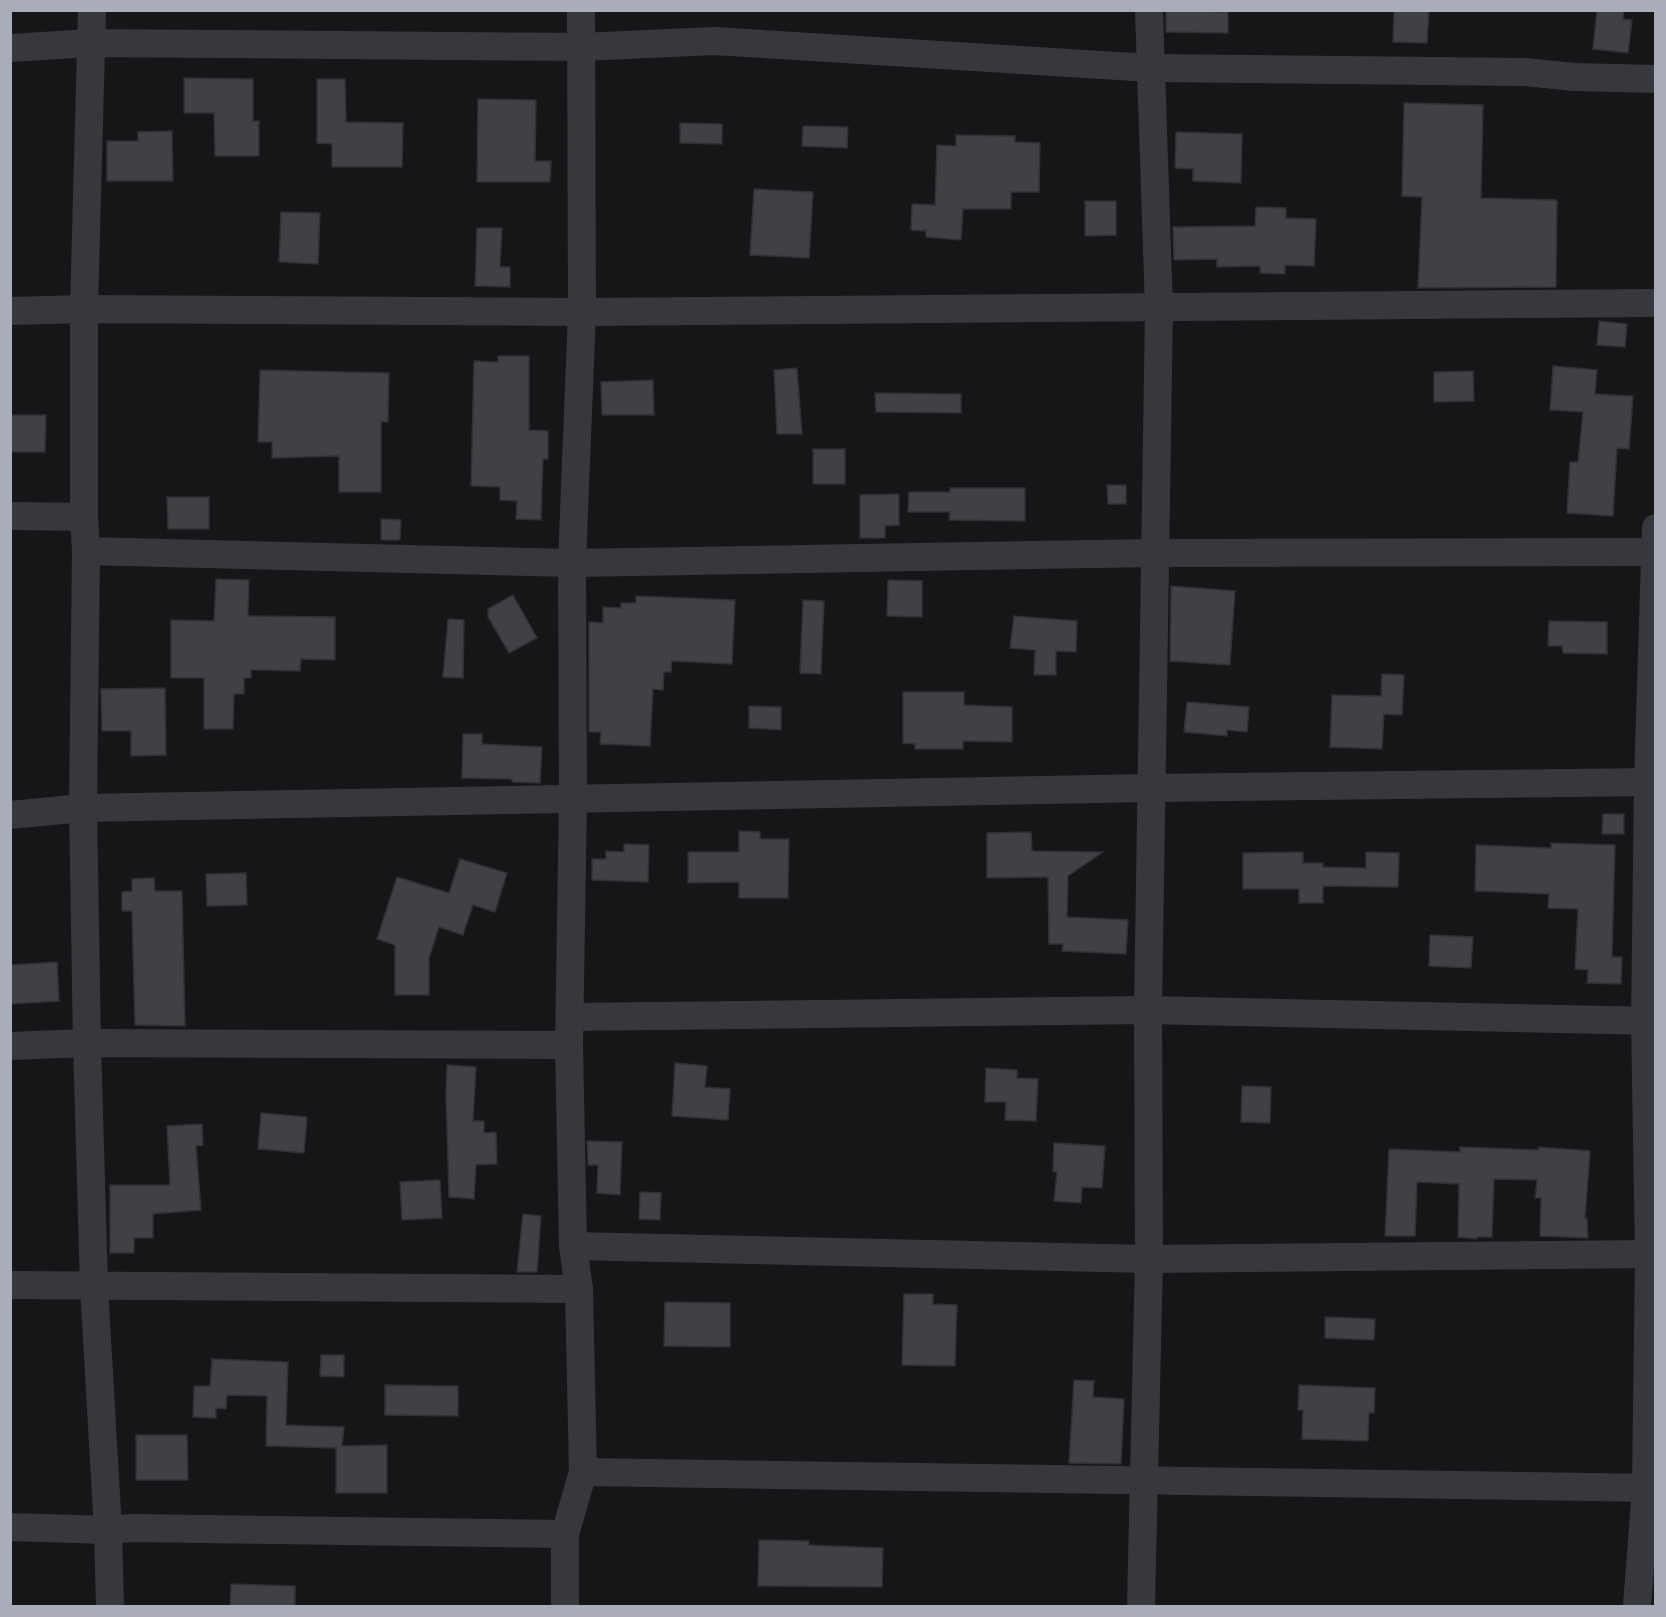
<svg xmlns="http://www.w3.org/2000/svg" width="1666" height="1617" font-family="'Public Sans',sans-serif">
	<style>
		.building { fill: #404145; stroke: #303034; stroke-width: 1.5 }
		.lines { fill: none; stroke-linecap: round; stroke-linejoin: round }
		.street { stroke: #37383d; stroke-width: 28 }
	</style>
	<rect width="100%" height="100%" fill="#161618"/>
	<!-- building -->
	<g class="building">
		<path d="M 1166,10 L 1228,12 L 1228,33 L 1166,32 Z"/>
		<path d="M 1394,10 L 1429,10 L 1427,43 L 1393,42 Z"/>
		<path d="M 1597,10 L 1624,10 L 1623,19 L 1632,20 L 1628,53 L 1593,49 Z"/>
		<path d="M 184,78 L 253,79 L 253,121 L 259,121 L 259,156 L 215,156 L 214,113 L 184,113 Z"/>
		<path d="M 317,79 L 345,79 L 346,122 L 403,123 L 402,167 L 332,167 L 332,144 L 317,143 Z"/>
		<path d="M 478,99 L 536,100 L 535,161 L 551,161 L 550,182 L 477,182 Z"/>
		<path d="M 1404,103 L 1483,105 L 1481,198 L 1557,200 L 1556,287 L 1418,288 L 1422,197 L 1402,196 Z"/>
		<path d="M 680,123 L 722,124 L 722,144 L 680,143 Z"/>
		<path d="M 803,126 L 848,127 L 847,148 L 802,146 Z"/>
		<path d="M 172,131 L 173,181 L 107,181 L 107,141 L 138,141 L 138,132 Z"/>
		<path d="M 1176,132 L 1242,134 L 1241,183 L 1193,181 L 1193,169 L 1175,168 Z"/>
		<path d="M 956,135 L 1015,136 L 1015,142 L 1040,143 L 1039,192 L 1011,192 L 1011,209 L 963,209 L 961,240 L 926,237 L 926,231 L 911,230 L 912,204 L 935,205 L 937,145 L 956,146 Z"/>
		<path d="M 754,189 L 813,192 L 809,258 L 750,255 Z"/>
		<path d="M 1085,201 L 1116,201 L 1116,235 L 1085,236 Z"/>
		<path d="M 1256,207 L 1286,208 L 1286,218 L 1316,219 L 1314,266 L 1285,265 L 1285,274 L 1260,273 L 1260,266 L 1217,267 L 1217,259 L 1174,260 L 1173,227 L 1255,226 Z"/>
		<path d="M 281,212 L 320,213 L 318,264 L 279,262 Z"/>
		<path d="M 477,228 L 502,228 L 500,267 L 510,267 L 510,287 L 475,286 Z"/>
		<path d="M 1599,321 L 1627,324 L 1625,347 L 1597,345 Z"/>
		<path d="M 498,356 L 529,356 L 529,430 L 548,431 L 548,459 L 543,459 L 541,520 L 516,519 L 517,501 L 500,500 L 500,487 L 471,486 L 474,361 L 498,362 Z"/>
		<path d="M 1553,366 L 1597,370 L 1595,394 L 1633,396 L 1629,449 L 1617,448 L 1613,516 L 1567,513 L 1570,462 L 1578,462 L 1583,412 L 1550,410 Z"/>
		<path d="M 797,368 L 802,434 L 777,434 L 774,370 Z"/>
		<path d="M 260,370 L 389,373 L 388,422 L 381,422 L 381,492 L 339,492 L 339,456 L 272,458 L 272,442 L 258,442 Z"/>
		<path d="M 1473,371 L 1474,401 L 1434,402 L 1434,372 Z"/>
		<path d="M 653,380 L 654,415 L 602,415 L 601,382 Z"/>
		<path d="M 875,393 L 961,394 L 961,413 L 876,412 Z"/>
		<path d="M 10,415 L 46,415 L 45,452 L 10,452 Z"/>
		<rect x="813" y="449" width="32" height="35"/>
		<path d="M 1107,485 L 1126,485 L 1126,504 L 1108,504 Z"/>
		<path d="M 950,488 L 1025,488 L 1025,521 L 949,520 L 950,512 L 908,512 L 909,492 L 950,492 Z"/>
		<path d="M 899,494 L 899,525 L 885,526 L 885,538 L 860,538 L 860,495 Z"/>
		<path d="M 167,497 L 209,497 L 209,529 L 168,529 Z"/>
		<path d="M 381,519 L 401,520 L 400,540 L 381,540 Z"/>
		<path d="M 216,579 L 249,580 L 248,616 L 335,617 L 335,660 L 301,659 L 300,671 L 251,670 L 251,678 L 244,678 L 244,694 L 234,694 L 233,729 L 204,729 L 204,678 L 171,678 L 171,620 L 214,621 Z"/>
		<path d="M 888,580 L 922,581 L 922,617 L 887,616 Z"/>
		<path d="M 1171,586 L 1235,591 L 1230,665 L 1170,661 Z"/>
		<path d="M 513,595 L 537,638 L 509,653 L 488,617 L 488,609 Z"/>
		<path d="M 636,596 L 735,600 L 732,664 L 672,661 L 671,672 L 664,672 L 663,690 L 653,689 L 650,746 L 600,744 L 601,732 L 589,732 L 589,622 L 603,623 L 603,607 L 621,608 L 621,603 L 636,603 Z"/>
		<path d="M 803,600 L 824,601 L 821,674 L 800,673 Z"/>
		<path d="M 1014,616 L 1077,621 L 1076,652 L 1056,651 L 1056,675 L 1034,675 L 1035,650 L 1010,648 Z"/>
		<path d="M 448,619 L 464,620 L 463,678 L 443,677 Z"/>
		<path d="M 1549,621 L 1607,622 L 1607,654 L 1563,653 L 1562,646 L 1548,646 Z"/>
		<path d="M 1382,674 L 1404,675 L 1402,715 L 1384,714 L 1382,749 L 1330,747 L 1332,695 L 1381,696 Z"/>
		<path d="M 165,688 L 166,755 L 131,756 L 131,731 L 102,731 L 101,689 Z"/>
		<path d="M 903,692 L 964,692 L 964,705 L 1012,707 L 1012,742 L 963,741 L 963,749 L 915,749 L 915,744 L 903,743 Z"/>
		<path d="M 1187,702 L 1249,707 L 1247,732 L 1227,730 L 1227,736 L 1184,732 Z"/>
		<path d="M 749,706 L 781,707 L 781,730 L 749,728 Z"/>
		<path d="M 463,734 L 482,734 L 482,744 L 542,747 L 540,783 L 512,782 L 512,779 L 462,778 Z"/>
		<path d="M 1603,814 L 1624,814 L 1624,834 L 1602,834 Z"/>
		<path d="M 739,831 L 760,832 L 760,839 L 789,839 L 788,898 L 739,898 L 739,882 L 688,883 L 688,852 L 739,852 Z"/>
		<path d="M 1031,832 L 1032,851 L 1103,852 L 1068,876 L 1067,917 L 1128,920 L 1126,954 L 1062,951 L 1063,944 L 1049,944 L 1048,877 L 987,878 L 987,833 Z"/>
		<path d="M 1551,843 L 1615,845 L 1612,957 L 1622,957 L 1621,984 L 1587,983 L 1588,970 L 1575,969 L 1578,909 L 1548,908 L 1549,894 L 1475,891 L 1476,845 L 1551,848 Z"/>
		<path d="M 624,844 L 649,845 L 648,882 L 592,880 L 592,859 L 606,859 L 606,851 L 624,852 Z"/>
		<path d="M 1303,852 L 1303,863 L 1323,863 L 1323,867 L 1366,868 L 1366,852 L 1399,853 L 1398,887 L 1323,886 L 1323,903 L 1299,903 L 1299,889 L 1243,889 L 1243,853 Z"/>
		<path d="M 460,859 L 507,873 L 495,912 L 473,905 L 463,935 L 439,927 L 429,958 L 429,995 L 395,995 L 395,945 L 377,939 L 397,877 L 449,893 Z"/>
		<path d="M 246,873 L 247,905 L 207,906 L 206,874 Z"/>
		<path d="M 154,878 L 155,891 L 182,891 L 185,1026 L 135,1025 L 132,911 L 122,911 L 122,892 L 132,891 L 132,879 Z"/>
		<path d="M 1430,935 L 1473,937 L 1471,968 L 1429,966 Z"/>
		<path d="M 57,962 L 59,1001 L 10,1004 L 10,965 Z"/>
		<path d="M 675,1063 L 707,1066 L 705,1087 L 730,1089 L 728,1120 L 672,1116 Z"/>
		<path d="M 447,1065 L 476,1067 L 473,1121 L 484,1121 L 484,1133 L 496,1132 L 497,1164 L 476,1165 L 474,1199 L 449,1197 L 446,1096 Z"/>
		<path d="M 986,1068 L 1017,1070 L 1017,1078 L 1038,1079 L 1036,1121 L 1005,1120 L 1006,1102 L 985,1102 Z"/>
		<path d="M 1242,1086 L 1271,1087 L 1270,1123 L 1241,1122 Z"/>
		<path d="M 261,1113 L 307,1117 L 304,1153 L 258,1149 Z"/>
		<path d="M 202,1124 L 203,1145 L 196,1146 L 201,1210 L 153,1214 L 153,1238 L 134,1238 L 134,1253 L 110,1253 L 110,1185 L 170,1185 L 167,1126 Z"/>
		<path d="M 587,1141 L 622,1142 L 620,1195 L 597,1193 L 598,1165 L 588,1165 Z"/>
		<path d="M 1054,1143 L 1105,1146 L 1102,1188 L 1082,1187 L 1081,1203 L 1054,1201 L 1057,1172 L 1053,1172 Z"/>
		<path d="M 1460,1147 L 1538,1150 L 1539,1147 L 1590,1151 L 1585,1218 L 1587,1218 L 1588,1238 L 1540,1236 L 1541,1198 L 1535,1198 L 1537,1180 L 1494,1179 L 1492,1237 L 1477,1237 L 1477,1239 L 1458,1237 L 1459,1184 L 1417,1182 L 1415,1236 L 1385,1236 L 1389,1149 L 1460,1152 Z"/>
		<path d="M 440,1180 L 442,1218 L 402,1220 L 400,1182 Z"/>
		<path d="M 640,1192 L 661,1193 L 660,1220 L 639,1219 Z"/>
		<path d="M 523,1214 L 541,1216 L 537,1272 L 517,1272 Z"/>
		<path d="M 904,1294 L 933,1294 L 933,1304 L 957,1305 L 955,1366 L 902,1365 Z"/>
		<path d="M 665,1302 L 730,1303 L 730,1347 L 664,1346 Z"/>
		<path d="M 1325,1317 L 1375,1319 L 1374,1340 L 1325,1338 Z"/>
		<path d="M 321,1355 L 344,1355 L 344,1377 L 320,1376 Z"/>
		<path d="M 212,1359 L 288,1362 L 286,1425 L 344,1427 L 342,1446 L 387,1445 L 387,1493 L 336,1493 L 336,1448 L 266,1446 L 267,1396 L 227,1395 L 226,1409 L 216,1408 L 216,1418 L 193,1417 L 194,1386 L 210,1386 Z"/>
		<path d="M 1074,1380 L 1094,1381 L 1093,1397 L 1124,1399 L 1121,1464 L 1069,1463 Z"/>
		<path d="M 385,1385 L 458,1386 L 458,1416 L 385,1415 Z"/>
		<path d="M 1299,1385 L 1375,1388 L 1374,1413 L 1369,1413 L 1368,1441 L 1302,1439 L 1303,1410 L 1298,1410 Z"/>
		<path d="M 136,1435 L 187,1435 L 188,1480 L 136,1480 Z"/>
		<path d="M 759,1540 L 809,1541 L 809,1545 L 883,1548 L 882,1587 L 758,1586 Z"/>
		<path d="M 231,1584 L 295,1586 L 295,1606 L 230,1606 Z"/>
	</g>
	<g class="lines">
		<!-- street -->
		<g class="street">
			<path d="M 92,10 L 84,309 L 84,517 L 86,551 L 83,808 L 87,1043 L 94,1287 L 108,1530 L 110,1606"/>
			<path d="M 10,48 L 90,43 L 581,47 L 714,41 L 1151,68 L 1524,72 L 1574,77 L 1656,79"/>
			<path d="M 10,311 L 84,309 L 582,312 L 1656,303"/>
			<path d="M 10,516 L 84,517"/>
			<path d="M 86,551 L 572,563 L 1154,553 L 1656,552"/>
			<path d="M 10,815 L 83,808 L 1151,788 L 1656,782"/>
			<path d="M 570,1017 L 1148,1010 L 1656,1021"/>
			<path d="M 10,1046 L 87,1043 L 569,1045"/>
			<path d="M 573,1246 L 1149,1259 L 1656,1254"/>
			<path d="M 10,1285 L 579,1289"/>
			<path d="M 583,1472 L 1656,1488"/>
			<path d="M 10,1527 L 108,1530 L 132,1528 L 565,1534"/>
			<path d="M 565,1606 L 565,1534 L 583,1472 L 579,1289 L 573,1246 L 569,1045 L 573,797 L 572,563 L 582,312 L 581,10"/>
			<path d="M 1141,1606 L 1149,1259 L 1148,1010 L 1159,309 L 1149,10"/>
			<path d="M 1637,1606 L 1646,1488 L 1649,1254 L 1645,1021 L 1648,782 L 1656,528"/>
		</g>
	</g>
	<!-- border -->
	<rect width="1666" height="1617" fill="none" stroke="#a8adb8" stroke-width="24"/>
</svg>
